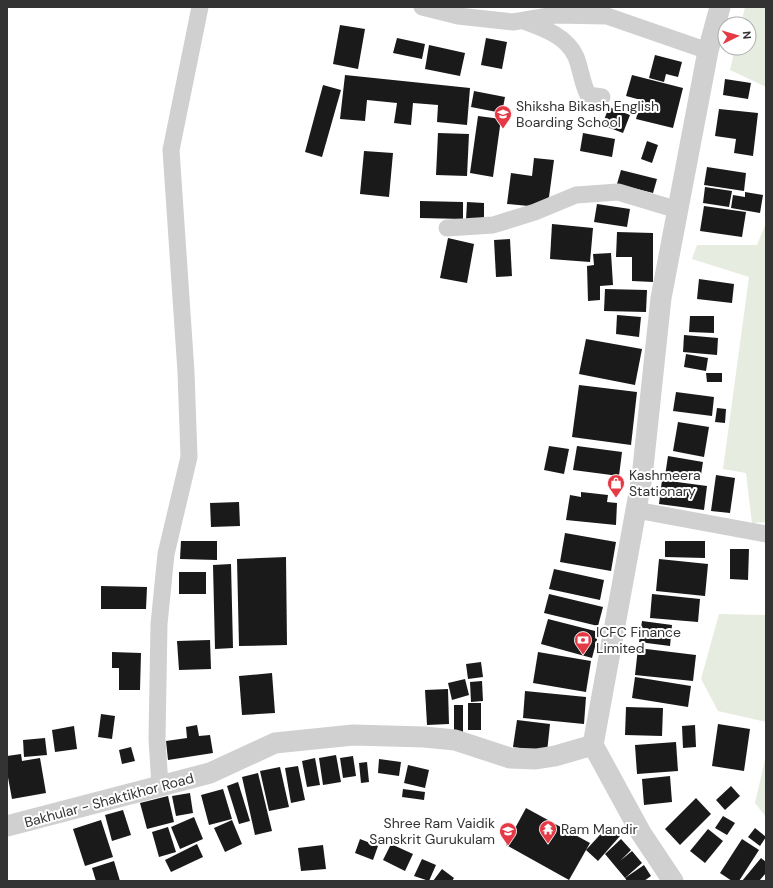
<svg xmlns="http://www.w3.org/2000/svg" width="773" height="888" font-family="'DM Sans',sans-serif">
	<style>
		.green { fill: #e6ecdf }
		.building { fill: #1a1a1a }
		.lines { fill: none; stroke-linecap: round; stroke-linejoin: round }
		.minor { stroke: #d0d0d0; stroke-width: 17 }
		.tertiary { stroke: #d0d0d0; stroke-width: 21 }
		.labels { text-anchor: middle; stroke-width: 4; stroke-linejoin: round; paint-order: stroke }
		.poi-label { font-size: 14px; fill: #333; stroke: #fff; text-anchor: start }
		.street-label { font-size: 14px; fill: #333; stroke: #fff }
	</style>
	<rect width="100%" height="100%" fill="#fff"/>
	<!-- green -->
	<g class="green">
		<path d="M 745,7 L 766,7 L 766,87 L 730,70 L 735,48 L 749,48 L 749,24 L 741,24 Z"/>
		<path d="M 766,223 L 766,522 L 752,523 L 746,473 L 723,469 L 749,277 L 692,259 L 697,245 L 757,245 Z"/>
		<path d="M 719,614 L 766,615 L 766,722 L 718,711 L 701,679 Z"/>
		<path d="M 766,755 L 766,817 L 755,803 Z"/>
	</g>
	<!-- building -->
	<g class="building">
		<path d="M 340,25 L 365,29 L 358,69 L 333,64 Z"/>
		<path d="M 397,38 L 425,44 L 422,59 L 393,53 Z"/>
		<path d="M 486,38 L 507,42 L 502,69 L 481,65 Z"/>
		<path d="M 429,45 L 465,53 L 460,76 L 425,69 Z"/>
		<path d="M 655,55 L 682,62 L 678,77 L 666,74 L 664,82 L 649,78 Z"/>
		<path d="M 345,75 L 470,88 L 467,125 L 437,122 L 438,105 L 413,103 L 411,125 L 394,123 L 397,103 L 367,100 L 365,121 L 340,119 Z"/>
		<path d="M 632,75 L 683,88 L 673,128 L 636,119 L 641,100 L 626,96 Z"/>
		<path d="M 725,79 L 751,83 L 748,99 L 723,95 Z"/>
		<path d="M 323,85 L 341,90 L 322,157 L 305,152 Z"/>
		<path d="M 474,91 L 505,97 L 502,113 L 471,107 Z"/>
		<path d="M 609,107 L 630,115 L 623,133 L 602,125 Z"/>
		<path d="M 719,109 L 758,113 L 753,156 L 734,153 L 736,139 L 715,136 Z"/>
		<path d="M 478,116 L 501,119 L 493,177 L 470,173 Z"/>
		<path d="M 438,133 L 469,134 L 467,176 L 436,175 Z"/>
		<path d="M 583,133 L 615,139 L 612,157 L 580,151 Z"/>
		<path d="M 647,141 L 658,145 L 652,163 L 641,159 Z"/>
		<path d="M 364,151 L 393,153 L 389,197 L 360,194 Z"/>
		<path d="M 534,158 L 554,160 L 549,197 L 539,207 L 507,204 L 511,173 L 532,176 Z"/>
		<path d="M 707,167 L 746,173 L 744,191 L 704,185 Z"/>
		<path d="M 621,170 L 657,179 L 653,193 L 617,184 Z"/>
		<path d="M 705,187 L 732,191 L 729,207 L 703,203 Z"/>
		<path d="M 745,192 L 763,195 L 760,213 L 731,208 L 733,195 L 745,197 Z"/>
		<path d="M 420,201 L 463,202 L 463,219 L 420,218 Z"/>
		<path d="M 467,202 L 484,203 L 484,220 L 466,220 Z"/>
		<path d="M 597,204 L 630,209 L 627,227 L 594,222 Z"/>
		<path d="M 704,206 L 746,212 L 742,237 L 700,231 Z"/>
		<path d="M 552,224 L 593,228 L 590,262 L 550,259 Z"/>
		<path d="M 617,232 L 653,233 L 653,282 L 632,281 L 632,257 L 616,257 Z"/>
		<path d="M 448,238 L 474,244 L 467,283 L 440,278 Z"/>
		<path d="M 510,239 L 512,276 L 496,277 L 494,240 Z"/>
		<path d="M 611,253 L 613,285 L 600,286 L 600,300 L 588,301 L 587,266 L 594,265 L 593,254 Z"/>
		<path d="M 699,279 L 734,284 L 732,303 L 697,299 Z"/>
		<path d="M 605,289 L 647,290 L 646,312 L 604,311 Z"/>
		<path d="M 617,315 L 641,317 L 639,337 L 616,334 Z"/>
		<path d="M 690,316 L 714,316 L 714,333 L 689,332 Z"/>
		<path d="M 684,335 L 718,338 L 717,355 L 683,352 Z"/>
		<path d="M 586,339 L 642,349 L 635,385 L 579,374 Z"/>
		<path d="M 686,354 L 708,358 L 706,371 L 684,367 Z"/>
		<path d="M 706,373 L 722,373 L 722,382 L 707,382 Z"/>
		<path d="M 579,385 L 637,392 L 631,445 L 572,437 Z"/>
		<path d="M 676,392 L 714,397 L 712,416 L 673,411 Z"/>
		<path d="M 717,408 L 726,409 L 725,423 L 715,422 Z"/>
		<path d="M 678,422 L 709,427 L 704,457 L 673,451 Z"/>
		<path d="M 549,446 L 569,449 L 564,474 L 544,470 Z"/>
		<path d="M 577,446 L 622,452 L 619,476 L 573,470 Z"/>
		<path d="M 668,456 L 703,462 L 700,481 L 665,476 Z"/>
		<path d="M 716,475 L 735,478 L 730,513 L 711,511 Z"/>
		<path d="M 662,480 L 707,486 L 704,510 L 659,504 Z"/>
		<path d="M 581,492 L 608,495 L 607,502 L 617,503 L 616,525 L 566,520 L 570,495 L 581,497 Z"/>
		<path d="M 239,502 L 240,526 L 211,527 L 210,503 Z"/>
		<path d="M 565,533 L 616,542 L 611,571 L 560,562 Z"/>
		<path d="M 181,541 L 217,541 L 217,560 L 180,559 Z"/>
		<path d="M 665,541 L 705,541 L 705,558 L 665,557 Z"/>
		<path d="M 730,549 L 749,549 L 748,580 L 730,579 Z"/>
		<path d="M 286,557 L 287,645 L 239,646 L 237,559 Z"/>
		<path d="M 659,559 L 708,564 L 705,596 L 656,591 Z"/>
		<path d="M 231,564 L 233,648 L 215,649 L 213,565 Z"/>
		<path d="M 554,569 L 604,580 L 600,600 L 549,589 Z"/>
		<rect x="179" y="572" width="27" height="22"/>
		<path d="M 101,586 L 147,587 L 146,609 L 101,609 Z"/>
		<path d="M 549,594 L 603,607 L 598,626 L 544,613 Z"/>
		<path d="M 652,594 L 700,599 L 698,622 L 650,618 Z"/>
		<path d="M 548,619 L 599,632 L 592,658 L 541,644 Z"/>
		<path d="M 642,621 L 672,625 L 670,646 L 639,642 Z"/>
		<path d="M 210,640 L 211,669 L 179,670 L 177,641 Z"/>
		<path d="M 638,648 L 696,655 L 693,681 L 635,675 Z"/>
		<path d="M 112,652 L 141,653 L 140,690 L 119,690 L 119,668 L 112,668 Z"/>
		<path d="M 538,652 L 591,661 L 586,692 L 533,683 Z"/>
		<path d="M 481,662 L 483,677 L 468,679 L 466,664 Z"/>
		<path d="M 272,673 L 275,713 L 242,715 L 239,676 Z"/>
		<path d="M 635,677 L 691,686 L 688,707 L 632,698 Z"/>
		<path d="M 465,679 L 469,695 L 452,700 L 448,683 Z"/>
		<path d="M 482,681 L 483,701 L 471,702 L 470,682 Z"/>
		<path d="M 448,689 L 449,724 L 427,725 L 425,690 Z"/>
		<path d="M 525,691 L 586,697 L 584,724 L 523,718 Z"/>
		<rect x="468" y="703" width="13" height="27"/>
		<rect x="454" y="705" width="9" height="29"/>
		<path d="M 626,707 L 663,708 L 662,736 L 625,735 Z"/>
		<path d="M 101,714 L 115,716 L 112,739 L 98,737 Z"/>
		<path d="M 517,720 L 550,724 L 547,752 L 513,747 Z"/>
		<path d="M 718,724 L 750,729 L 744,771 L 712,766 Z"/>
		<path d="M 197,725 L 199,736 L 210,735 L 213,753 L 168,760 L 166,741 L 187,738 L 186,727 Z"/>
		<path d="M 695,725 L 696,747 L 683,748 L 682,726 Z"/>
		<path d="M 74,726 L 77,749 L 55,752 L 52,730 Z"/>
		<path d="M 45,738 L 47,755 L 24,757 L 23,740 Z"/>
		<path d="M 676,742 L 678,771 L 637,774 L 635,745 Z"/>
		<path d="M 131,747 L 135,761 L 122,764 L 119,750 Z"/>
		<path d="M 21,754 L 22,761 L 40,758 L 46,793 L 12,799 L 7,772 L 7,756 Z"/>
		<path d="M 336,755 L 341,782 L 323,785 L 319,758 Z"/>
		<path d="M 353,756 L 356,776 L 343,778 L 340,758 Z"/>
		<path d="M 315,758 L 320,785 L 307,787 L 302,761 Z"/>
		<path d="M 379,759 L 401,762 L 399,776 L 378,773 Z"/>
		<path d="M 367,762 L 369,782 L 361,783 L 359,763 Z"/>
		<path d="M 408,765 L 429,770 L 425,788 L 404,783 Z"/>
		<path d="M 298,766 L 305,800 L 291,803 L 285,768 Z"/>
		<path d="M 280,767 L 289,807 L 269,811 L 260,771 Z"/>
		<path d="M 258,773 L 272,831 L 255,835 L 242,777 Z"/>
		<path d="M 670,776 L 672,802 L 644,805 L 642,779 Z"/>
		<path d="M 238,782 L 250,821 L 239,824 L 227,786 Z"/>
		<path d="M 731,786 L 740,796 L 725,810 L 716,800 Z"/>
		<path d="M 223,789 L 232,819 L 209,825 L 201,795 Z"/>
		<path d="M 403,789 L 425,792 L 424,800 L 402,797 Z"/>
		<path d="M 190,793 L 193,813 L 176,816 L 172,796 Z"/>
		<path d="M 168,796 L 174,822 L 147,829 L 140,803 Z"/>
		<path d="M 696,798 L 711,814 L 680,845 L 665,829 Z"/>
		<path d="M 526,808 L 590,843 L 569,880 L 506,845 Z"/>
		<path d="M 123,810 L 131,835 L 112,841 L 105,815 Z"/>
		<path d="M 723,816 L 735,823 L 727,835 L 715,828 Z"/>
		<path d="M 194,817 L 203,839 L 180,849 L 171,827 Z"/>
		<path d="M 101,820 L 113,857 L 85,866 L 73,829 Z"/>
		<path d="M 232,820 L 242,844 L 225,852 L 214,828 Z"/>
		<path d="M 608,826 L 620,836 L 598,861 L 586,850 Z"/>
		<path d="M 168,827 L 176,852 L 159,857 L 152,832 Z"/>
		<path d="M 755,828 L 766,837 L 760,846 L 748,837 Z"/>
		<path d="M 708,829 L 723,841 L 705,863 L 690,851 Z"/>
		<path d="M 360,839 L 378,846 L 373,860 L 355,853 Z"/>
		<path d="M 621,839 L 631,850 L 620,861 L 632,851 L 642,863 L 625,878 L 605,854 Z"/>
		<path d="M 742,839 L 759,850 L 739,881 L 732,881 L 720,873 Z"/>
		<path d="M 197,844 L 203,857 L 171,872 L 165,860 Z"/>
		<path d="M 391,844 L 413,854 L 405,871 L 383,860 Z"/>
		<path d="M 323,845 L 326,869 L 301,871 L 298,848 Z"/>
		<path d="M 761,858 L 766,862 L 766,873 L 759,881 L 742,881 Z"/>
		<path d="M 422,859 L 436,865 L 429,881 L 414,876 Z"/>
		<path d="M 114,861 L 120,881 L 96,881 L 92,868 Z"/>
		<path d="M 644,865 L 651,876 L 644,881 L 627,881 L 625,878 Z"/>
		<path d="M 442,869 L 454,878 L 452,881 L 433,881 Z"/>
	</g>
	<g class="lines">
		<!-- minor -->
		<g class="minor">
			<path d="M 422,7 L 458,16 L 513,22 L 555,15 L 607,16 L 708,51"/>
			<path d="M 524,21 C 543,28 567,36 576,57 C 581,70 582,83 588,95 L 602,97"/>
			<path d="M 447,228 L 493,225 L 535,212 L 576,195 L 618,192 L 678,210"/>
			<path d="M 636,510 L 766,534"/>
			<path d="M 160,786 L 157,739 L 159,624 L 166,554 L 189,457 L 186,372 L 171,150 L 200,7"/>
		</g>
		<!-- tertiary -->
		<g class="tertiary">
			<path d="M 593,745 L 642,477 L 661,298 L 708,51 L 720,7"/>
			<path d="M 593,745 L 641,833 L 673,881"/>
			<path d="M 7,826 L 210,773 L 275,743 L 353,735 L 424,737 L 455,740 L 510,758 L 536,759 L 555,756 L 593,745"/>
		</g>
	</g>
	<!-- icons -->
	<defs>
		<g id="school-pin" transform="scale(0.9)"><path d="M0 17L-7.5 6A9.5 9.5 0 1 1 7.5 6Z" fill="#e63946" stroke="#fff"/><path d="M0-5L7-2L0 1L-7-2ZM-4 1L0 2.5L4 1V4Q0 6-4 4Z" fill="#fff"/></g>
		<g id="shop-pin" transform="scale(0.9)"><path d="M0 17L-7.5 6A9.5 9.5 0 1 1 7.5 6Z" fill="#e63946" stroke="#fff"/><path d="M-5-2.5h2.3a2.7 3.5 0 0 1 5.4 0H5L5.5 6h-11ZM-1.5-2.5h3a1.5 2.3 0 0 0-3 0Z" fill="#fff"/></g>
		<g id="bank-pin" transform="scale(0.9)"><path d="M0 17L-7.5 6A9.5 9.5 0 1 1 7.5 6Z" fill="#e63946" stroke="#fff"/><path d="M-6-4H6V4H-6ZM0-2.3a2.3 2.3 0 1 0 0 4.6a2.3 2.3 0 1 0 0-4.6Z" fill="#fff"/></g>
		<g id="temple-pin" transform="scale(0.9)"><path d="M0 17L-7.5 6A9.5 9.5 0 1 1 7.5 6Z" fill="#e63946" stroke="#fff"/><path d="M0-6L5-2H3V0L6.5 2.5H4V6H1.5V3h-3V6H-4V2.5H-6.5L-3 0V-2H-5Z" fill="#fff"/></g>
	</defs>
	<g fill-rule="evenodd">
		<use href="#school-pin" x="503" y="114"/>
		<use href="#shop-pin" x="616" y="483"/>
		<use href="#bank-pin" x="583" y="640"/>
		<use href="#temple-pin" x="548" y="829"/>
		<use href="#school-pin" x="508" y="831"/>
	</g>
	<g class="labels">
		<!-- poi labels -->
		<g class="poi-label">
			<text x="516" y="111">Shiksha Bikash English<tspan x="516" dy="16">Boarding School</tspan></text>
			<text x="629" y="480">Kashmeera<tspan x="629" dy="16">Stationary</tspan></text>
			<text x="596" y="637">ICFC Finance<tspan x="596" dy="16">Limited</tspan></text>
			<text x="495" y="828" text-anchor="end">Shree Ram Vaidik<tspan x="495" dy="16">Sanskrit Gurukulam</tspan></text>
			<text x="561" y="834">Ram Mandir</text>
		</g>
		<!-- street labels -->
		<g class="street-label">
			<text transform="translate(109 800) rotate(-15)" y="5">Bakhular - Shaktikhor Road</text>
		</g>
	</g>
	<!-- border -->
	<rect width="773" height="888" fill="none" stroke="#333333" stroke-width="16"/>
	<!-- north arrow -->
	<g transform="translate(737 36) rotate(85)"><circle r="19" fill="#ffffff" stroke="#adadad"/>
	<path d="M0-3L7 15L0 10L-7 15Z" fill="#e63946"/>
	<text y="-6" font-size="11" font-weight="bold" text-anchor="middle" fill="#333333">N</text>
	</g>
</svg>
